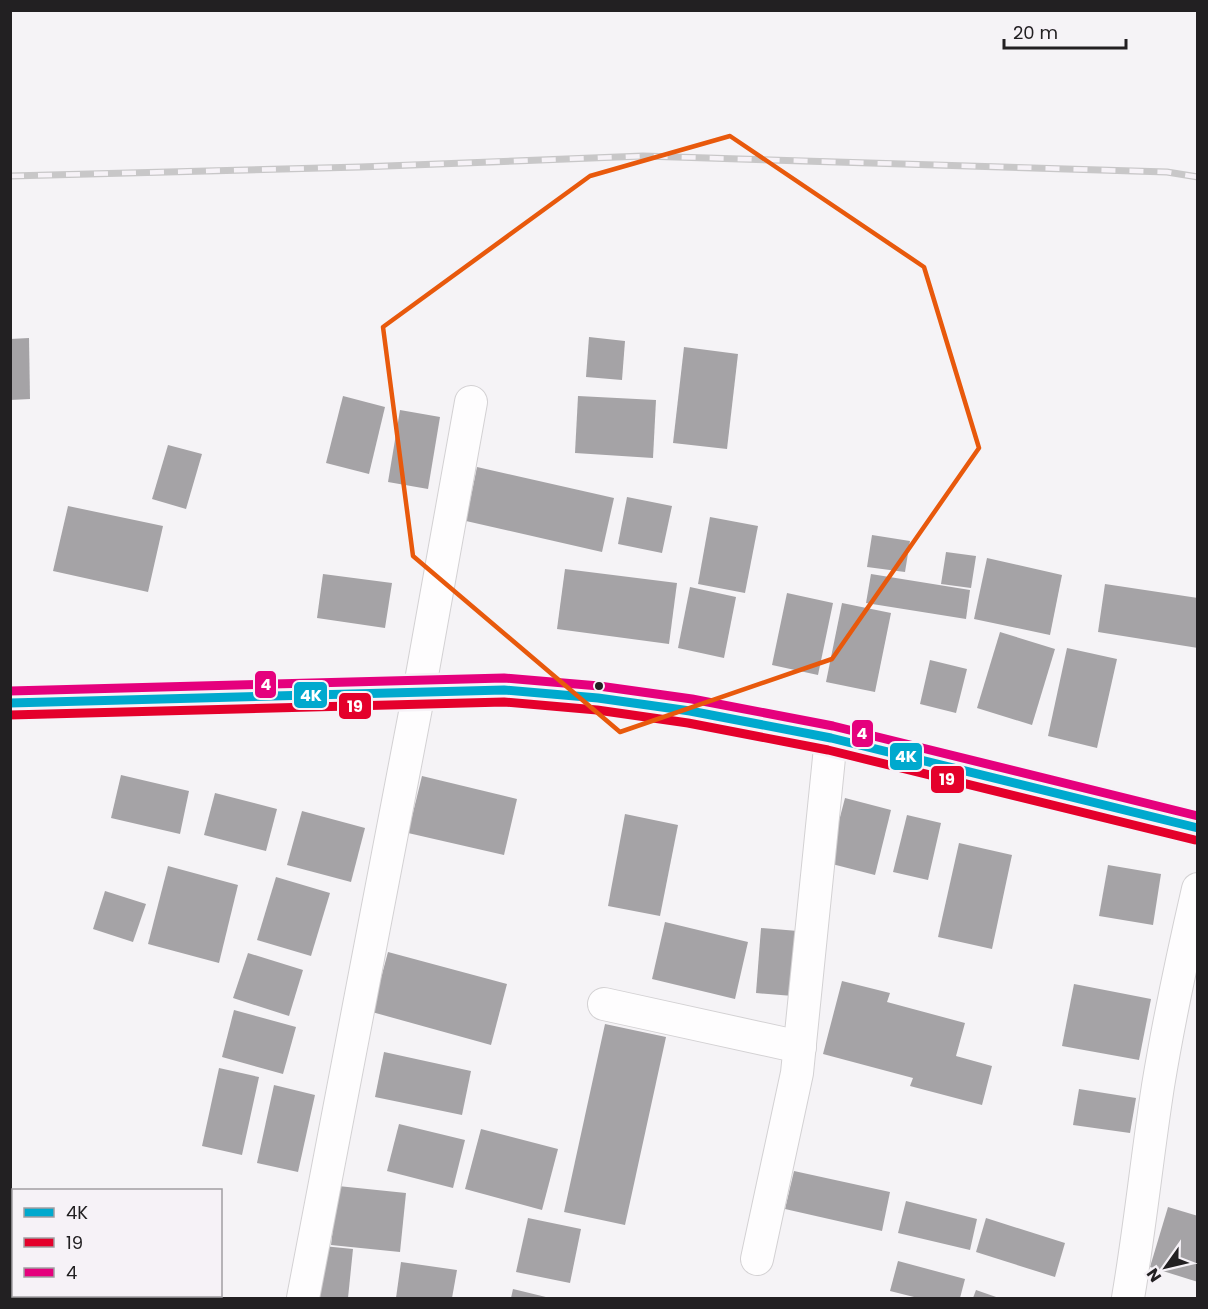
<svg xmlns="http://www.w3.org/2000/svg" width="1208" height="1309" font-family="Poppins,sans-serif">
	<style>
		.building { fill: #a5a3a6 }
		.lines { fill: none; stroke-linecap: round; stroke-linejoin: round }
		.minor-casing { stroke: #d3d1d3; stroke-width: 34 }
		.tertiary-casing { stroke: #d3d1d3; stroke-width: 36 }
		.minor { stroke: #fefdfe; stroke-width: 32 }
		.tertiary { stroke: #fefdfe; stroke-width: 33 }
		.rail-casing { stroke: #c8c7c8; stroke-width: 7 }
		.rail { stroke: #f6f2f7; stroke-width: 4.5; stroke-dasharray: 14; stroke-linecap: butt }
		.bus-1-casing { stroke: #f6f2f7; stroke-width: 14 }
		.bus-2-casing { stroke: #f6f2f7; stroke-width: 14 }
		.bus-3-casing { stroke: #f6f2f7; stroke-width: 14 }
		.bus-1 { stroke: #00a9ce; stroke-width: 9 }
		.bus-2 { stroke: #e4002b; stroke-width: 9 }
		.bus-3 { stroke: #e5007d; stroke-width: 9 }
		.marked { fill: none; stroke: #e8590c; stroke-width: 4.5; stroke-linejoin: round }
		.bus-dot { fill: #222022; stroke: #f6f2f7; stroke-width: 2 }
		.line-badge { stroke: #f6f2f7; stroke-width: 2 }
		.badge-label { font-size: 16px; text-anchor: middle; font-weight: bold; fill: #fff }
	</style>
	<rect width="100%" height="100%" fill="#f5f3f6"/>
	<!-- building -->
	<g class="building">
		<path d="M 589,337 L 625,341 L 622,380 L 586,377 Z"/>
		<path d="M 29,338 L 30,399 L 10,400 L 10,339 Z"/>
		<path d="M 684,347 L 738,354 L 727,449 L 673,443 Z"/>
		<path d="M 343,396 L 385,407 L 369,474 L 326,463 Z"/>
		<path d="M 578,396 L 656,400 L 653,458 L 575,453 Z"/>
		<path d="M 400,410 L 440,417 L 428,489 L 388,482 Z"/>
		<path d="M 168,445 L 202,454 L 186,509 L 152,499 Z"/>
		<path d="M 477,467 L 614,498 L 602,552 L 466,521 Z"/>
		<path d="M 627,497 L 672,506 L 662,553 L 618,544 Z"/>
		<path d="M 68,506 L 163,526 L 148,592 L 53,571 Z"/>
		<path d="M 710,517 L 758,526 L 745,593 L 698,584 Z"/>
		<path d="M 872,535 L 910,541 L 905,572 L 867,567 Z"/>
		<path d="M 946,552 L 976,556 L 971,588 L 941,584 Z"/>
		<path d="M 987,558 L 1062,575 L 1050,635 L 974,619 Z"/>
		<path d="M 565,569 L 677,583 L 669,644 L 557,629 Z"/>
		<path d="M 323,574 L 392,583 L 385,628 L 317,618 Z"/>
		<path d="M 871,574 L 970,590 L 966,619 L 866,603 Z"/>
		<path d="M 1105,584 L 1198,598 L 1198,648 L 1098,632 Z"/>
		<path d="M 690,587 L 736,597 L 724,658 L 678,648 Z"/>
		<path d="M 787,593 L 833,603 L 818,675 L 772,665 Z"/>
		<path d="M 842,603 L 891,613 L 875,692 L 826,682 Z"/>
		<path d="M 1000,632 L 1055,649 L 1032,725 L 977,708 Z"/>
		<path d="M 1067,648 L 1117,659 L 1097,748 L 1048,736 Z"/>
		<path d="M 930,660 L 967,669 L 956,713 L 920,704 Z"/>
		<path d="M 121,775 L 189,791 L 180,834 L 111,818 Z"/>
		<path d="M 422,776 L 517,799 L 504,855 L 408,833 Z"/>
		<path d="M 215,793 L 277,809 L 266,851 L 204,835 Z"/>
		<path d="M 845,798 L 891,810 L 875,875 L 828,863 Z"/>
		<path d="M 302,811 L 365,828 L 351,882 L 287,865 Z"/>
		<path d="M 625,814 L 678,825 L 660,916 L 608,906 Z"/>
		<path d="M 907,815 L 941,823 L 928,880 L 893,872 Z"/>
		<path d="M 959,843 L 1012,855 L 992,949 L 938,937 Z"/>
		<path d="M 1108,865 L 1161,874 L 1153,925 L 1099,916 Z"/>
		<path d="M 168,866 L 238,885 L 219,963 L 148,944 Z"/>
		<path d="M 276,877 L 330,893 L 311,956 L 257,940 Z"/>
		<path d="M 105,891 L 146,904 L 133,942 L 93,929 Z"/>
		<path d="M 665,922 L 748,942 L 735,999 L 652,979 Z"/>
		<path d="M 761,928 L 798,931 L 793,996 L 756,993 Z"/>
		<path d="M 388,952 L 507,984 L 491,1045 L 372,1012 Z"/>
		<path d="M 248,953 L 303,970 L 289,1016 L 233,998 Z"/>
		<path d="M 842,981 L 890,993 L 887,1002 L 965,1023 L 956,1056 L 992,1066 L 982,1105 L 910,1086 L 913,1078 L 823,1054 Z"/>
		<path d="M 1074,984 L 1151,999 L 1139,1060 L 1062,1046 Z"/>
		<path d="M 234,1010 L 296,1027 L 283,1074 L 222,1057 Z"/>
		<path d="M 605,1024 L 666,1037 L 625,1225 L 564,1212 Z"/>
		<path d="M 384,1052 L 471,1071 L 462,1115 L 375,1097 Z"/>
		<path d="M 219,1068 L 259,1077 L 242,1155 L 202,1146 Z"/>
		<path d="M 274,1085 L 315,1095 L 298,1172 L 257,1163 Z"/>
		<path d="M 1079,1089 L 1136,1098 L 1130,1133 L 1073,1125 Z"/>
		<path d="M 399,1124 L 465,1140 L 453,1188 L 387,1171 Z"/>
		<path d="M 481,1129 L 558,1149 L 542,1210 L 465,1189 Z"/>
		<path d="M 794,1171 L 890,1192 L 882,1231 L 785,1209 Z"/>
		<path d="M 338,1186 L 406,1193 L 400,1252 L 331,1245 Z"/>
		<path d="M 906,1201 L 977,1219 L 970,1250 L 898,1233 Z"/>
		<path d="M 1168,1207 L 1198,1216 L 1198,1282 L 1150,1267 Z"/>
		<path d="M 528,1218 L 581,1229 L 570,1283 L 516,1272 Z"/>
		<path d="M 986,1218 L 1065,1243 L 1055,1277 L 976,1252 Z"/>
		<path d="M 323,1246 L 353,1249 L 348,1298 L 318,1298 Z"/>
		<path d="M 14,1255 L 14,1296 L 53,1296 L 53,1298 L 10,1298 L 10,1264 Z"/>
		<path d="M 898,1261 L 965,1279 L 960,1298 L 918,1298 L 890,1291 Z"/>
		<path d="M 401,1262 L 457,1270 L 452,1298 L 396,1298 Z"/>
		<path d="M 513,1289 L 550,1298 L 511,1298 Z"/>
		<path d="M 976,1290 L 999,1298 L 973,1298 Z"/>
		<path d="M 162,1296 L 204,1296 L 204,1298 L 161,1298 Z"/>
	</g>
	<g class="lines">
		<!-- minor casing -->
		<g class="minor-casing">
			<g id="minor">
				<path d="M 604,1004 L 800,1047"/>
				<path d="M 757,1259 L 797,1073 L 831,738"/>
				<path d="M 303,1298 L 419,692 L 471,402"/>
				<path d="M 1128,1298 C 1140,1228 1147,1157 1158,1086 C 1169,1019 1183,954 1198,889"/>
			</g>
		</g>
		<!-- tertiary casing -->
		<g class="tertiary-casing">
			<path id="tertiary" d="M 10,703 L 504,690 L 598,698 L 690,711 L 831,738 L 1198,828"/>
		</g>
		<!-- minor -->
		<use href="#minor" class="minor"/>
		<!-- tertiary -->
		<use href="#tertiary" class="tertiary"/>
		<!-- rail casing -->
		<g class="rail-casing">
			<path id="rail" d="M 10,176 L 360,167 L 643,156 L 1167,172 L 1198,177"/>
		</g>
		<!-- rail -->
		<use href="#rail" class="rail"/>
		<!-- bus-1 casing -->
		<g class="bus-1-casing">
			<path id="bus-1" d="M 10,703 L 504,690 L 598,698 L 690,711 L 831,738 L 1198,828"/>
		</g>
		<!-- bus-2 casing -->
		<g class="bus-2-casing">
			<path id="bus-2" d="M 10,715 L 504,702 L 597,710 L 688,723 L 828,750 L 1195,840"/>
		</g>
		<!-- bus-3 casing -->
		<g class="bus-3-casing">
			<path id="bus-3" d="M 10,691 L 504,678 L 599,686 L 692,699 L 833,726 L 1198,816"/>
		</g>
		<!-- bus-1 -->
		<use href="#bus-1" class="bus-1"/>
		<!-- bus-2 -->
		<use href="#bus-2" class="bus-2"/>
		<!-- bus-3 -->
		<use href="#bus-3" class="bus-3"/>
	</g>
	<!-- marked area -->
	<path class="marked" d="M 730,136 L 924,267 L 979,448 L 832,659 L 620,732 L 413,556 L 383,327 L 590,176 Z"/>
	<!-- markers -->
	<circle class="bus-dot" cx="599" cy="686" r="5"/>
	<g class="line-badge">
		<rect x="254" y="670" width="23" height="29" rx="6" fill="#e5007d"/>
		<rect x="293" y="681" width="35" height="28" rx="6" fill="#00a9ce"/>
		<rect x="338" y="692" width="34" height="28" rx="6" fill="#e4002b"/>
		<rect x="851" y="719" width="23" height="29" rx="6" fill="#e5007d"/>
		<rect x="889" y="742" width="34" height="29" rx="6" fill="#00a9ce"/>
		<rect x="930" y="765" width="35" height="29" rx="6" fill="#e4002b"/>
	</g>
	<g class="badge-label">
		<text x="266" y="690">4</text>
		<text x="311" y="701">4K</text>
		<text x="355" y="712">19</text>
		<text x="862" y="739">4</text>
		<text x="906" y="762">4K</text>
		<text x="947" y="785">19</text>
	</g>
	<!-- border -->
	<rect width="1208" height="1309" fill="none" stroke="#222022" stroke-width="24"/>
	<!-- legend -->
	<rect x="12" y="1189" width="210" height="108" fill="#f6f2f7" stroke="#a19ea2" stroke-width="1.5"/>
	<rect x="24" y="1208" width="30" height="9" fill="#00a9ce" stroke="#a19ea2" stroke-width="1.5"/>
	<text x="66" y="1219" font-size="18" fill="#222022">4K</text>
	<rect x="24" y="1238" width="30" height="9" fill="#e4002b" stroke="#a19ea2" stroke-width="1.5"/>
	<text x="66" y="1249" font-size="18" fill="#222022">19</text>
	<rect x="24" y="1268" width="30" height="9" fill="#e5007d" stroke="#a19ea2" stroke-width="1.5"/>
	<text x="66" y="1279" font-size="18" fill="#222022">4</text>
	<!-- north arrow -->
	<g transform="translate(1166 1267) rotate(236)" stroke="#f6f2f7" stroke-width="4.5" paint-order="stroke">
	<path d="M0-4.5L10 22L0 15L-10 22Z" fill="#222022"/>
	<text y="-9" font-size="16" font-weight="bold" text-anchor="middle" fill="#222022">N</text>
	</g>
	<!-- scale -->
	<path d="M1004 39v9h122v-9" fill="none" stroke="#222022" stroke-width="3"/>
	<text x="1013" y="39" font-size="18" fill="#222022" stroke="#f6f2f7" stroke-width="4.5" paint-order="stroke">20 m</text>
</svg>
